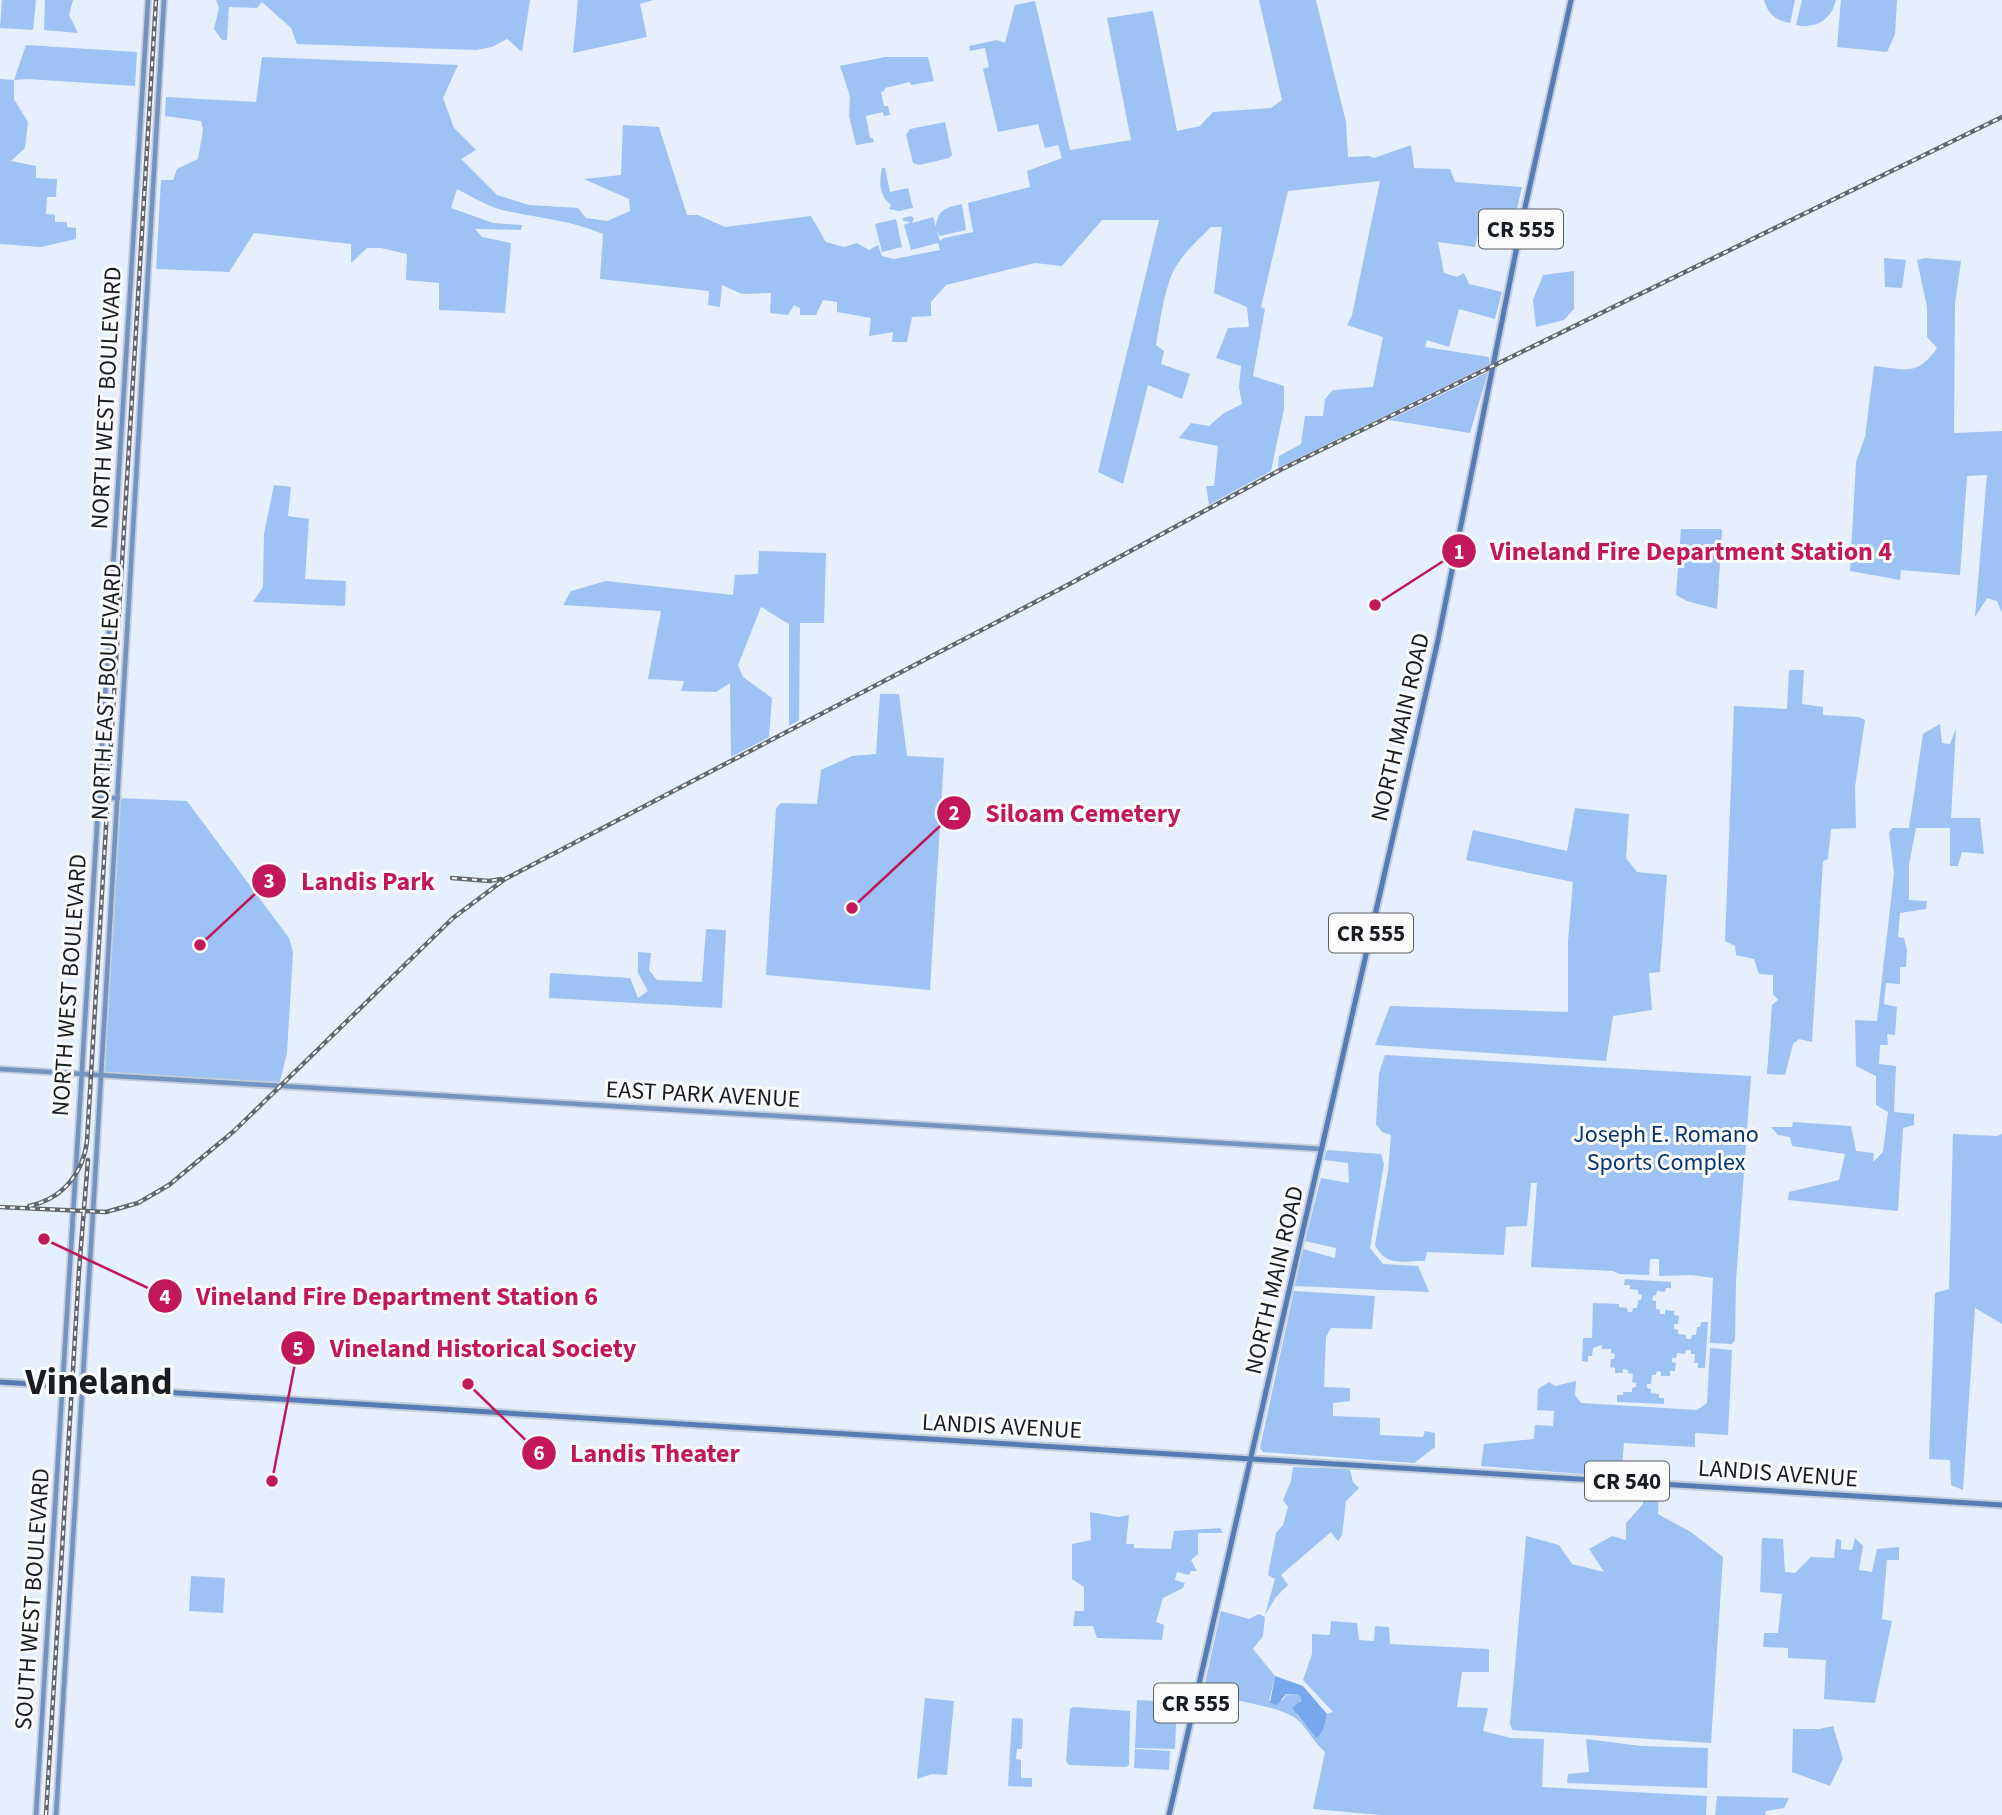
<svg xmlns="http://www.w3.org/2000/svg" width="2002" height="1815" font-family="'Source Sans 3',sans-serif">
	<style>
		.green { fill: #9fc2f5 }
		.water { fill: #77a7ed }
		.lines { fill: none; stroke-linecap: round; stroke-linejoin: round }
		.secondary-casing { stroke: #c4cddb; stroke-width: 8 }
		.primary-casing { stroke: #c4cddb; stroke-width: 9 }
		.secondary { stroke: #7393c1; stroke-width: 4.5 }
		.primary { stroke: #557cb5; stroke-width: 5 }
		.rail-casing { stroke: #606770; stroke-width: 4.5 }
		.rail { stroke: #fbfbfb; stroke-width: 2; stroke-dasharray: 5; stroke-linecap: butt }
		.labels { text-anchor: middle; stroke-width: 6; stroke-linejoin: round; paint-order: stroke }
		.shield { fill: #fbfbfb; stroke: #5c6064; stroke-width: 2 }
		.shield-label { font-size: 23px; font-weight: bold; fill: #181d23 }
		.street-label { font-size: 24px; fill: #181d23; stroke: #fbfbfb }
		.park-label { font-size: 24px; fill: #053572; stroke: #fbfbfb }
		.town-label { font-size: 38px; font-weight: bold; fill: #181d23; stroke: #fbfbfb }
		.leader { fill: none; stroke: #c2185b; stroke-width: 2.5 }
		.callout-dot { fill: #c2185b; stroke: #fbfbfb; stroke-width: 2.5 }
		.mark-label { font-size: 21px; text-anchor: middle; font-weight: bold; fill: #fff }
		.callout-label { font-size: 26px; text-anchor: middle; font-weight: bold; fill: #c2185b; stroke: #fbfbfb; stroke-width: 6; stroke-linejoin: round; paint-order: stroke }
	</style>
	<rect width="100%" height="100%" fill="#e5effe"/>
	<!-- green -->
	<g class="green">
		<path d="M 2,0 L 36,0 L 33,30 L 0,28 Z"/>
		<path d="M 45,0 L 73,0 L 69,15 L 78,33 L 44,30 Z"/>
		<path d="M 216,0 L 530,0 L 522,52 L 507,39 L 492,47 L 476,50 L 297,44 L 291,28 L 262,2 L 257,8 L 229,7 L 227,40 L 222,40 L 214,29 L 219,8 Z"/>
		<path d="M 578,0 L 653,0 L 640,4 L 647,37 L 573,53 Z"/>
		<path d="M 1259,0 L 1316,0 L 1346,122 L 1348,157 L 1369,156 L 1374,158 L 1411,145 L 1414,168 L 1450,169 L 1455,182 L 1522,187 L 1514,222 L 1481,222 L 1475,247 L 1438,242 L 1444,273 L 1457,277 L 1464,273 L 1469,284 L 1502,292 L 1495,319 L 1459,309 L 1449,347 L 1427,340 L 1425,347 L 1489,357 L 1489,365 L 1278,468 L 1279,456 L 1301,444 L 1305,416 L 1323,416 L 1325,399 L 1333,390 L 1373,387 L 1383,337 L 1347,325 L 1352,315 L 1380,181 L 1288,191 L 1261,307 L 1265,309 L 1253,376 L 1284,386 L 1284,409 L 1271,471 L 1209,505 L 1206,486 L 1214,486 L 1218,446 L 1179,438 L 1191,423 L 1209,426 L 1224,413 L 1242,404 L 1239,387 L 1241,366 L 1216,358 L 1228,328 L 1249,327 L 1247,307 L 1214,293 L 1222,227 L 1211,227 C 1197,241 1180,256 1172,274 C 1163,296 1160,322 1156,345 L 1164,351 L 1161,364 L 1190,374 L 1182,399 L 1148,385 L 1123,484 L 1098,472 L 1159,220 L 1102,220 L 1062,266 L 1035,263 L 946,285 L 931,302 L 931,316 L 912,317 L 907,342 L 892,342 L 893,332 L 869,336 L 871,318 L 837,312 L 837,302 L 823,300 L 816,315 L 800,315 L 800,308 L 794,305 L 788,315 L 770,313 L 771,293 L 742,294 L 722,285 L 720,307 L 708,305 L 709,291 L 600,279 L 603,234 C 570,220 536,218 502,210 C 487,206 471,196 457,189 L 451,208 L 493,223 L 522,225 L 521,230 L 475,229 L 482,237 L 511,243 L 505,313 L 439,310 L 439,283 L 406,280 L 407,254 L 381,248 L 367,248 L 351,263 L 351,244 L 254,233 L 229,272 L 156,269 L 161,180 L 173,180 L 177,169 L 198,159 L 203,130 L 201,121 L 165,116 L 166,97 L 256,102 L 262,57 L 458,65 L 443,98 L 454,128 L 476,150 L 461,159 L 497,195 L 529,205 L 578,208 L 586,218 L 607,221 L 630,211 L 629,199 L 584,179 L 621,175 L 623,125 L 659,127 L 687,215 L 698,215 L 725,227 L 811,216 L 826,242 L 844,247 L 857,243 L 869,250 L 878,245 L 882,256 L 894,259 L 940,250 L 938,243 L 911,250 L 904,225 L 911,222 L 903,221 L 903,218 L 911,216 L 914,218 L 912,223 L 933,217 L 936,227 C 937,210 947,207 962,204 L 966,230 L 940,236 L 937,231 L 940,241 L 944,238 L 973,232 L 968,203 L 1030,187 L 1027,171 L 1062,158 L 1058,145 L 1045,148 L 1038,124 L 998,132 L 983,69 L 989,67 L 985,48 L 970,51 L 969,46 L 997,40 L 1005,43 L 1015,5 L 1035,1 L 1070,150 L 1131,140 L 1107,18 L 1153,11 L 1177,131 L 1200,126 L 1213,112 L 1271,108 L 1282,100 Z"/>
		<path d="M 1764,0 L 1795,0 L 1790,23 C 1776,21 1768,14 1764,0 Z"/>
		<path d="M 1802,0 L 1836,0 C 1831,20 1816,29 1796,25 Z"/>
		<path d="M 1841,0 L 1897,0 L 1895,34 L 1887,52 L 1837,47 Z"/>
		<path d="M 26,45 L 137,52 L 135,86 L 28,79 L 14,80 L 14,99 L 28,122 L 25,148 L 11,161 L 36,166 L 36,178 L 57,179 L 56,197 L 47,197 L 46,214 L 55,215 L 55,222 L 67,222 L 67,227 L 76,228 L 76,239 L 41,247 L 0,244 L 0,79 L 14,80 Z"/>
		<path d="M 885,57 L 928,57 L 934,81 L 911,85 L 910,82 L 885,88 L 884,91 L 881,92 L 884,106 L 888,106 L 890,115 L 884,116 L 883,112 L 866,116 L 870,138 L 873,138 L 874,142 L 856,145 L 849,116 L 850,96 L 840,66 Z"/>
		<path d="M 945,122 L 952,155 L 949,158 L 919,165 L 913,163 L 906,135 L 910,129 Z"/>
		<path d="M 882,168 L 885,168 L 890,192 L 908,188 L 913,208 L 899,211 L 889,209 L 891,205 C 879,195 879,182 882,168 Z"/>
		<path d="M 896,219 L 902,247 L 882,252 L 875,224 Z"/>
		<path d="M 1884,258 L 1906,260 L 1902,288 L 1885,287 Z"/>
		<path d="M 1925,258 L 1961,261 L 1955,304 L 1954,433 L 2002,431 L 2002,613 L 1997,601 L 1987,598 L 1975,617 L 1987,475 L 1967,476 L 1960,575 L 1901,570 L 1900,580 L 1850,571 L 1856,462 L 1865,437 L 1874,366 C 1905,369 1917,377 1937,348 L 1927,337 L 1927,307 L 1917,260 Z"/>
		<path d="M 1574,271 L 1574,309 L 1564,320 L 1536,327 L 1533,300 L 1543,275 Z"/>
		<path d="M 1488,372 L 1470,433 L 1389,420 Z"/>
		<path d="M 274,485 L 291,487 L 288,516 L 309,519 L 305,579 L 346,581 L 345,606 L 253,602 L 263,587 L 264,534 Z"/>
		<path d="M 1681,529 L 1721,529 L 1722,532 L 1717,609 L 1687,601 L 1676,595 Z"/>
		<path d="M 759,551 L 826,553 L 824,623 L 800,623 L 799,720 L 789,726 L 789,624 L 761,607 L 738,665 L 743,677 L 772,698 L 769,737 L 731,757 L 730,683 L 716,692 L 681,691 L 684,681 L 648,679 L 661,611 L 563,605 L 571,591 L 606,581 L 733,595 L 735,575 L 758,574 Z"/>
		<path d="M 1789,670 L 1804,670 L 1802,704 L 1823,707 L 1823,715 L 1858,717 L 1865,720 L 1855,787 L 1856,828 L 1831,829 L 1828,859 L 1823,861 L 1812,1042 L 1799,1039 L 1793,1044 L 1785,1075 L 1767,1074 L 1772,1005 L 1778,1000 L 1773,994 L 1773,975 L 1759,974 L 1754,959 L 1736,955 L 1735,946 L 1725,941 L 1734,706 L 1787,709 Z"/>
		<path d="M 880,694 L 899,694 L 907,756 L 944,758 L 930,990 L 766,975 L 776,808 L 781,803 L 817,804 L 821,770 L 852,756 L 876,754 Z"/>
		<path d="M 1940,724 L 1942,743 L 1950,744 L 1956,728 L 1951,818 L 1980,818 L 1984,854 L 1962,852 L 1958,866 L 1950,866 L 1950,828 L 1916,828 L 1909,864 L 1909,900 L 1927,901 L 1926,909 L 1900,913 L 1898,937 L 1904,938 L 1907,950 L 1906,967 L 1900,967 L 1900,984 L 1886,983 L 1884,1004 L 1897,1007 L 1895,1035 L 1887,1034 L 1888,1045 L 1880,1045 L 1879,1064 L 1896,1066 L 1894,1112 L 1914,1114 L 1914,1125 L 1903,1128 L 1898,1211 L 1788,1200 L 1789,1192 L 1839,1180 L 1845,1154 L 1792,1146 L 1790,1137 L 1778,1135 L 1771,1127 L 1792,1127 L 1793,1122 L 1851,1126 L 1856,1151 L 1874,1153 L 1873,1162 L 1883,1152 L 1888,1112 L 1876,1105 L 1876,1076 L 1856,1066 L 1855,1020 L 1877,1021 L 1894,874 L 1889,833 L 1892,828 L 1909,828 L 1923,734 Z"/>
		<path d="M 118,798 L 187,801 L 289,938 L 293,952 L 287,1053 L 279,1085 L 101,1075 Z"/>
		<path d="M 1575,808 L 1629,814 L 1626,858 L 1637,872 L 1667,875 L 1660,972 L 1649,973 L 1652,1010 L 1613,1016 L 1606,1061 L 1375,1045 L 1390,1006 L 1568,1012 L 1568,941 L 1573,882 L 1466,860 L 1473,830 L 1567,851 Z"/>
		<path d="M 706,929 L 726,930 L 722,1008 L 549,998 L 550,973 L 630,978 L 638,998 L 648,991 L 638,973 L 638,952 L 651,953 L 649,970 L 657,980 L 702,982 Z"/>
		<path d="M 1385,1055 L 1751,1076 L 1736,1281 L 1735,1340 L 1732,1344 L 1710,1343 L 1713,1278 L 1692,1275 L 1659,1276 L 1659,1259 L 1650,1259 L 1649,1275 L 1619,1274 L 1613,1271 L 1531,1267 L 1537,1183 L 1531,1183 L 1527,1226 L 1506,1227 L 1504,1255 L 1427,1252 L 1425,1261 C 1403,1261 1386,1267 1375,1245 L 1388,1171 L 1391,1135 L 1382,1132 L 1376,1124 L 1379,1073 Z"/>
		<path d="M 1953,1134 L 1997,1136 L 2002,1134 L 2002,1324 L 1975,1308 L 1963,1490 L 1951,1485 L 1950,1460 L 1929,1459 L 1935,1293 L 1949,1289 Z"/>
		<path d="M 1327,1150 L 1381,1154 L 1384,1164 L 1370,1248 L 1383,1264 L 1418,1266 L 1429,1292 L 1295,1286 L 1303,1249 L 1335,1258 L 1336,1248 L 1305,1241 L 1321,1178 L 1349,1183 L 1348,1163 L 1324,1160 Z"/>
		<path d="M 1625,1279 L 1671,1282 L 1671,1288 L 1666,1288 L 1665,1292 L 1657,1291 L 1656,1295 L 1653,1296 L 1652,1300 L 1656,1301 L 1656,1309 L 1660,1310 L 1660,1314 L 1665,1314 L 1665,1310 L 1674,1311 L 1674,1315 L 1679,1316 L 1678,1324 L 1674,1324 L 1674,1329 L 1678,1330 L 1678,1334 L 1686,1335 L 1686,1339 L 1691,1339 L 1692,1335 L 1696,1335 L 1697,1327 L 1700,1327 L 1701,1322 L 1708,1322 L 1705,1368 L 1698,1368 L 1698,1363 L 1694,1363 L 1695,1354 L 1691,1354 L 1691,1350 L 1686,1350 L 1685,1354 L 1677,1353 L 1676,1358 L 1672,1358 L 1672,1362 L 1676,1363 L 1675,1371 L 1670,1371 L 1670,1376 L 1661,1376 L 1661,1372 L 1657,1371 L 1656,1375 L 1652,1375 L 1651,1384 L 1647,1384 L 1647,1388 L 1651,1389 L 1651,1393 L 1659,1394 L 1659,1398 L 1664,1398 L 1664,1404 L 1617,1402 L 1617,1395 L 1623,1395 L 1623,1392 L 1632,1392 L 1632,1388 L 1636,1387 L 1636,1383 L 1632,1382 L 1633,1374 L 1628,1373 L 1628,1370 L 1623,1369 L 1623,1373 L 1615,1373 L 1615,1368 L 1610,1367 L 1611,1359 L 1614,1359 L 1615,1354 L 1611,1353 L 1611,1349 L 1602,1349 L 1602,1345 L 1593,1348 L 1592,1356 L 1588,1356 L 1588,1362 L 1582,1361 L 1583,1338 L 1592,1338 L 1593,1303 L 1619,1304 L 1619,1307 L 1627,1308 L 1628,1312 L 1632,1312 L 1633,1308 L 1637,1308 L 1638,1300 L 1641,1300 L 1642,1295 L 1638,1294 L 1638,1290 L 1630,1289 L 1630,1285 L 1624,1285 Z"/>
		<path d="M 1294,1291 L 1375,1296 L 1372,1329 L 1331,1328 L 1326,1337 L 1324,1387 L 1350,1388 L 1350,1401 L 1333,1403 L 1333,1416 L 1380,1418 L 1380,1435 L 1423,1437 L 1425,1431 L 1435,1433 L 1435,1447 L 1414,1463 L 1263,1452 L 1260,1448 Z"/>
		<path d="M 1710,1348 L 1732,1350 L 1728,1435 L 1695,1433 L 1695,1447 L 1624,1443 L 1621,1477 L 1481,1466 L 1484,1444 L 1534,1439 L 1535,1425 L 1553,1426 L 1554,1411 L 1537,1410 L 1538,1389 L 1549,1382 L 1555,1386 L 1576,1381 L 1575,1395 L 1581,1403 L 1697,1410 L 1707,1403 Z"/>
		<path d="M 1293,1467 L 1346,1469 L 1350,1470 L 1353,1482 L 1359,1488 L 1346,1501 L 1342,1535 L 1338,1541 L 1331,1532 L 1281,1575 L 1288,1585 L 1276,1597 L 1265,1615 L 1275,1579 L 1268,1575 L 1276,1533 L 1283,1525 L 1288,1507 L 1283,1500 L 1291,1481 Z"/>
		<path d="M 1644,1491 L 1659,1491 L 1658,1514 L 1691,1532 L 1723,1557 L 1711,1743 L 1512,1730 L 1510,1723 L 1526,1536 L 1559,1545 L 1572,1564 L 1604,1572 L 1589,1549 L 1612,1536 L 1626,1540 L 1626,1523 L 1643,1504 Z"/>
		<path d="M 1090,1512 L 1118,1517 L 1129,1515 L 1126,1544 L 1134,1544 L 1134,1548 L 1171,1549 L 1174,1531 L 1220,1528 L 1223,1533 L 1198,1533 L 1198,1554 L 1191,1560 L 1197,1571 L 1191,1571 L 1189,1575 L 1177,1572 L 1175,1580 L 1185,1583 L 1183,1588 L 1163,1598 L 1156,1622 L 1164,1625 L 1162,1640 L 1097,1638 L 1093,1626 L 1073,1626 L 1075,1611 L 1084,1611 L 1084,1587 L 1072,1579 L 1072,1544 L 1091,1540 Z"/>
		<path d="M 1762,1538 L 1783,1539 L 1785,1572 L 1795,1573 L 1811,1557 L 1834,1558 L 1836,1539 L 1841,1540 L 1841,1549 L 1852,1550 L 1855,1538 L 1863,1546 L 1859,1570 L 1872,1572 L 1877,1549 L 1899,1547 L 1899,1560 L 1887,1560 L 1882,1619 L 1892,1621 L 1875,1703 L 1824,1699 L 1826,1660 L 1788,1658 L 1788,1648 L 1763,1647 L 1764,1633 L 1778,1633 L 1782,1594 L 1760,1592 Z"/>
		<path d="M 191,1576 L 225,1578 L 223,1613 L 189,1611 Z"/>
		<path d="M 1221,1611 L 1249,1619 L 1259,1614 L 1265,1617 L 1263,1636 L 1253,1649 L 1275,1676 L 1269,1701 L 1283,1700 L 1286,1695 L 1298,1693 L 1302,1697 L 1298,1705 L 1297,1715 L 1316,1738 L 1324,1727 L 1327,1714 L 1333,1712 L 1303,1680 L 1312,1654 L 1312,1634 L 1330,1635 L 1331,1621 L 1357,1623 L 1359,1640 L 1374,1641 L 1375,1626 L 1389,1627 L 1390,1644 L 1489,1649 L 1489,1672 L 1462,1672 L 1457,1707 L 1488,1708 L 1483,1731 L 1511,1738 L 1544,1739 L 1542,1787 L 1707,1796 L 1706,1815 L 1381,1815 L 1313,1809 L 1325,1752 C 1315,1743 1309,1732 1300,1722 C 1287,1708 1246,1703 1227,1698 L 1223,1702 L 1208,1698 L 1203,1692 Z"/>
		<path d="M 925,1698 L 954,1701 L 947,1775 L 932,1774 L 917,1779 Z"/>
		<path d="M 1137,1700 L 1177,1702 L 1175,1749 L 1135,1748 Z"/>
		<path d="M 1073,1707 L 1130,1711 L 1129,1765 L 1126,1767 L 1069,1765 L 1066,1761 L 1070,1709 Z"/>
		<path d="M 1012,1718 L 1023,1719 L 1022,1749 L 1017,1749 L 1016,1759 L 1021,1760 L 1021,1778 L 1032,1778 L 1032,1787 L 1008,1786 Z"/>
		<path d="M 1833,1726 L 1843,1759 L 1830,1786 L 1792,1772 L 1793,1729 L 1819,1729 Z"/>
		<path d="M 1586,1739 L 1641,1746 L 1708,1748 L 1707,1788 L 1567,1783 L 1568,1774 L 1589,1772 Z"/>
		<path d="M 1135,1749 L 1170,1751 L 1169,1770 L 1134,1768 Z"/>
		<path d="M 1717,1796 L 1789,1798 L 1784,1808 L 1766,1811 L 1765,1815 L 1715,1815 Z"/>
	</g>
	<!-- water -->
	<path class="water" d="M 1275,1676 L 1303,1686 L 1327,1714 C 1325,1723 1324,1733 1316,1738 L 1293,1709 L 1293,1707 L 1301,1701 L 1301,1697 L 1298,1694 L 1286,1694 L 1277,1705 L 1270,1703 Z"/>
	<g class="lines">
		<!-- secondary casing -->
		<g class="secondary-casing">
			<g id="secondary">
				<path d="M 99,798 L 118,798"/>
				<path d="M 0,1069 L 1322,1149"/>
				<path d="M 36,1815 L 148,0"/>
				<path d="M 56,1815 L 93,1213 L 164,0"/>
			</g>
		</g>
		<!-- primary casing -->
		<g class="primary-casing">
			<g id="primary">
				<path d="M 0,1382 L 2002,1505"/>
				<path d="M 1169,1815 L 1438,640 L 1522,221 L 1571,0"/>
			</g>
		</g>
		<!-- secondary -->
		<use href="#secondary" class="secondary"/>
		<!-- primary -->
		<use href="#primary" class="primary"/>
		<!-- rail casing -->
		<g class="rail-casing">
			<g id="rail">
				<path d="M 452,878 L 489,881 L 501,879"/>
				<path d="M 29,1206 C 62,1199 83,1174 87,1141 L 156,0"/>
				<path d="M 0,1207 L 106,1212 L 138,1203 L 169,1185 L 234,1131 L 453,918 L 505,879 L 1062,588 L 1282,469 L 2002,117"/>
				<path d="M 46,1815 L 79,1270 L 88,1160"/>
			</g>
		</g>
		<!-- rail -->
		<use href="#rail" class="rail"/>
	</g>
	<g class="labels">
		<!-- shield labels -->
		<g class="shield">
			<rect x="1479" y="209.5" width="84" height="39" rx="5"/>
			<rect x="1329" y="913.5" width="84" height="39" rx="5"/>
			<rect x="1585" y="1461.5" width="84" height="39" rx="5"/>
			<rect x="1154" y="1683.5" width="84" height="39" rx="5"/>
		</g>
		<g class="shield-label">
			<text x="1521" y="237">CR 555</text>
			<text x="1371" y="941">CR 555</text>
			<text x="1627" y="1489">CR 540</text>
			<text x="1196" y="1711">CR 555</text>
		</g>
		<!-- street labels -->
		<g class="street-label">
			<text transform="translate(106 398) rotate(-87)" y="8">NORTH WEST BOULEVARD</text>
			<text transform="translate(106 692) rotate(-87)" y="8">NORTH EAST BOULEVARD</text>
			<text transform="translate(1400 727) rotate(-77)" y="8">NORTH MAIN ROAD</text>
			<text transform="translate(69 985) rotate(-86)" y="8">NORTH WEST BOULEVARD</text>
			<text transform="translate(703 1094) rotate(3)" y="8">EAST PARK AVENUE</text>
			<text transform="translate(1274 1280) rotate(-77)" y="8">NORTH MAIN ROAD</text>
			<text transform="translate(1002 1426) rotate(3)" y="8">LANDIS AVENUE</text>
			<text transform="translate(1778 1473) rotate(4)" y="8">LANDIS AVENUE</text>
			<text transform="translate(32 1599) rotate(-86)" y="8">SOUTH WEST BOULEVARD</text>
		</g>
		<!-- park labels -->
		<g class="park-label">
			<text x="1666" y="1142">Joseph E. Romano<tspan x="1666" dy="28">Sports Complex</tspan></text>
		</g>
		<!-- town labels -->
		<g class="town-label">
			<text x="99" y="1394">Vineland</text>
		</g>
	</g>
	<!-- callouts -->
	<path class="leader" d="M1375 605L1459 551M852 908L954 813M200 945L269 881M44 1239L165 1296M272 1481L298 1348M468 1384L539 1453"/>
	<g class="callout-dot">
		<circle cx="1375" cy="605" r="7"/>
		<circle cx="852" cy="908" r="7"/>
		<circle cx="200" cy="945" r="7"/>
		<circle cx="44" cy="1239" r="7"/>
		<circle cx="272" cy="1481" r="7"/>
		<circle cx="468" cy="1384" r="7"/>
		<circle cx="1459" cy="551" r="18"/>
		<circle cx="954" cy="813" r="18"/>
		<circle cx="269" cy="881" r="18"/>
		<circle cx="165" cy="1296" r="18"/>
		<circle cx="298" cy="1348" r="18"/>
		<circle cx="539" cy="1453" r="18"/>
	</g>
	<g class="mark-label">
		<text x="1459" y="559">1</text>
		<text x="954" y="820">2</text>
		<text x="269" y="888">3</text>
		<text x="165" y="1304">4</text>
		<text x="298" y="1356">5</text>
		<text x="539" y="1460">6</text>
	</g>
	<g class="callout-label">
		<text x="1691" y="560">Vineland Fire Department Station 4</text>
		<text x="1083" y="822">Siloam Cemetery</text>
		<text x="368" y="890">Landis Park</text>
		<text x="397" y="1305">Vineland Fire Department Station 6</text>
		<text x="483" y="1357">Vineland Historical Society</text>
		<text x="655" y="1462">Landis Theater</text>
	</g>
</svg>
